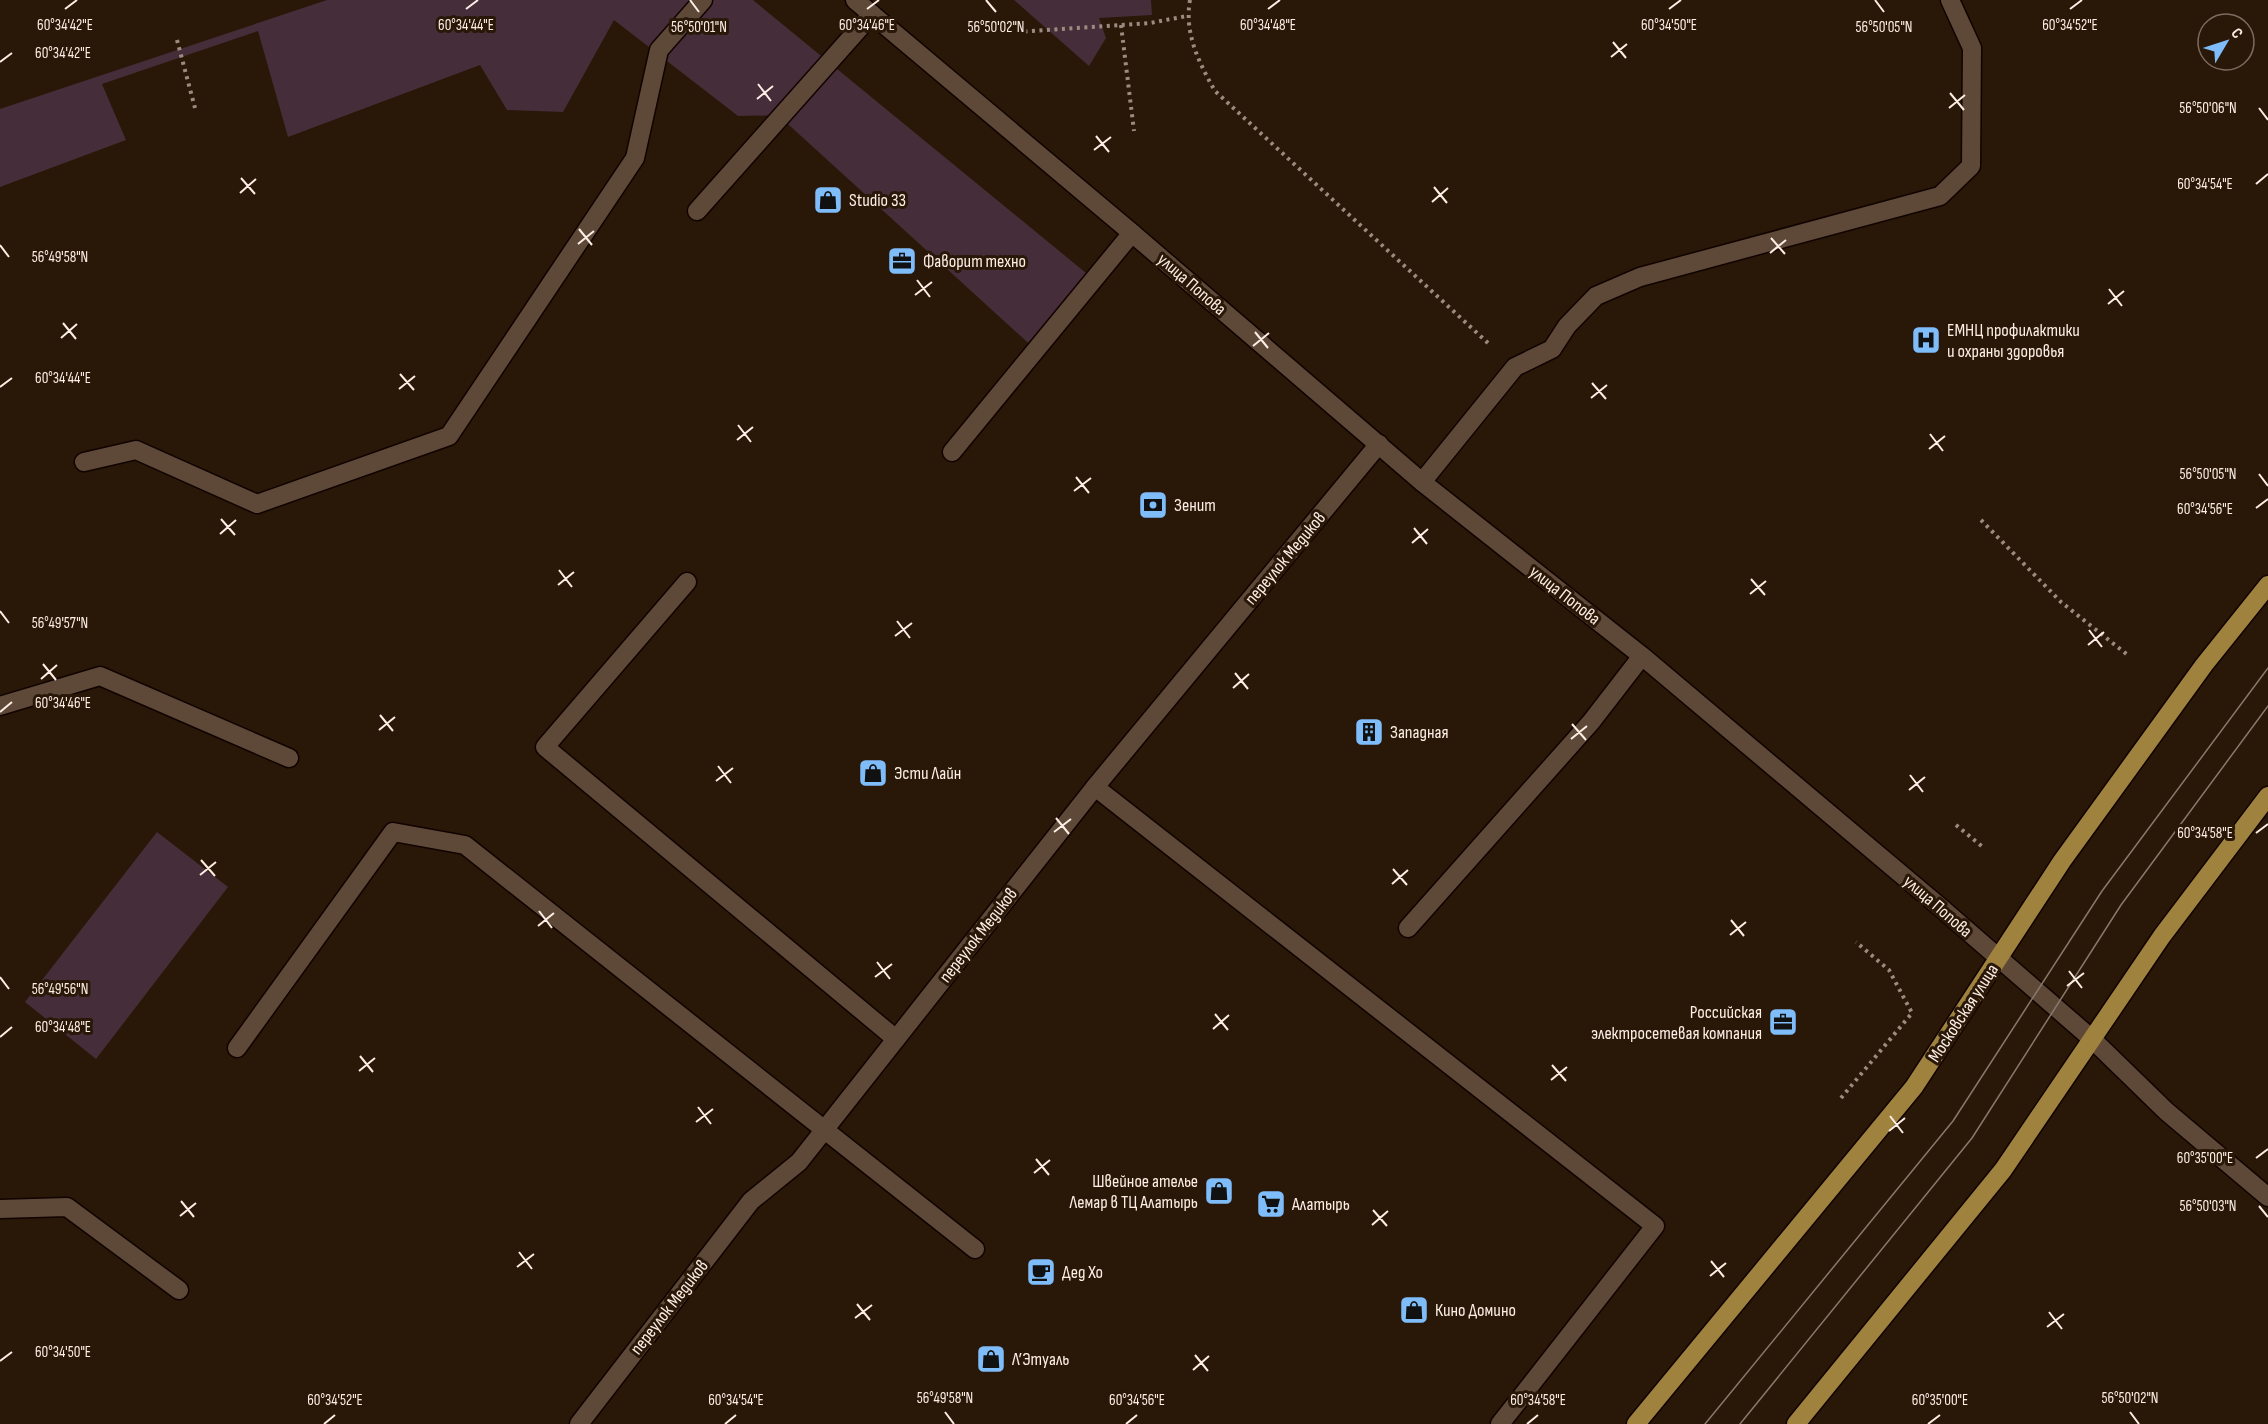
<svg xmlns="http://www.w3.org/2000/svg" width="2268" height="1424" font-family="'Sofia Sans Condensed',sans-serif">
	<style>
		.green { fill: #452e39 }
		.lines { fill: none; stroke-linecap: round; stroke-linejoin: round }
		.lane-casing { stroke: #110300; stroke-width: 21 }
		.street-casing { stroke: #110300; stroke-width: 21 }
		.secondary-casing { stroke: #110300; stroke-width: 21 }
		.primary-casing { stroke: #110300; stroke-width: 21 }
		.path { stroke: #9c8c80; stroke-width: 4; stroke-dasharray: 3 4.5; stroke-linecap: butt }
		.lane { stroke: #5e4939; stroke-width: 18 }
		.street { stroke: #5e4939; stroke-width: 18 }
		.secondary { stroke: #5e4939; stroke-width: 18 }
		.primary { stroke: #9e823e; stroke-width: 18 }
		.tram { stroke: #89796c; stroke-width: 1.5 }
		.ticks { fill: none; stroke: #fceee5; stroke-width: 2 }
		.labels { text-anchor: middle; stroke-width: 6; stroke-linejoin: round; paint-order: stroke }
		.poi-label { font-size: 18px; fill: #fceee5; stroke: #291708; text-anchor: start }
		.street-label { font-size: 18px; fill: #fceee5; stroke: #291708 }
		.ticks-label { font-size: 15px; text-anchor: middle; fill: #fceee5; stroke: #291708; stroke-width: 6; stroke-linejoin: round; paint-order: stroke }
	</style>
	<rect width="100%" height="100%" fill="#291708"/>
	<!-- green -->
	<g class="green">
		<path d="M 327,0 L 753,0 L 1097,282 L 1037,351 L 778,115 L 738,116 L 614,20 L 563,112 L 507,110 L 480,65 L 288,137 L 258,31 L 102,84 L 126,140 L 0,187 L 0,109 Z"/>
		<path d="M 1014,0 L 1151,0 L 1152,15 L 1099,18 L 1106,38 L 1089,66 Z"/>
		<path d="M 157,832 L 228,887 L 96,1059 L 25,1002 Z"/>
	</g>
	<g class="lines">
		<!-- lane casing -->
		<g class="lane-casing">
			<g id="lane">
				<path d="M 697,211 L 872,14"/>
				<path d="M 952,452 L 1132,233"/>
				<path d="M 84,462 L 136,450 L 257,504 L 449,436 L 635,158 L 659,50 L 703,0"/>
				<path d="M 1422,482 L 1515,367 L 1552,349 L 1567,326 L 1596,296 L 1640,277 L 1940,196 L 1971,166 L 1972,48 L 1950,0"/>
				<path d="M 687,582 L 545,747 L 896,1039"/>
				<path d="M 0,706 L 100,676 L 289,758"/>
				<path d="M 1095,787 L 1655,1226 L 1500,1424"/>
				<path d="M 1408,928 L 1591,722 L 1642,656"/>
				<path d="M 237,1048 L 393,832 L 465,845 L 975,1249"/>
				<path d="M 0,1209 L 67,1207 L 179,1290"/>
			</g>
		</g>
		<!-- street casing -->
		<g class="street-casing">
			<g id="street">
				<path d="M 2092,1039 L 2166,1111 L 2268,1197"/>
				<path d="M 579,1424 L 751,1201 L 799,1162 L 1095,787 L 1379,444"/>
			</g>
		</g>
		<!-- secondary casing -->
		<g class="secondary-casing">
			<path id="secondary" d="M 855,0 L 1132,233 L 1422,482 L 1642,656 L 1940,907 L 2092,1039"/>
		</g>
		<!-- primary casing -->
		<g class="primary-casing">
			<g id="primary">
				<path d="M 1636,1424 L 1914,1087 L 2062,861 L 2204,665 L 2268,585"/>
				<path d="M 1796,1424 L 2003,1170 L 2162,936 L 2268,796"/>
			</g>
		</g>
		<!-- path -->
		<g class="path">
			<path d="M 1190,0 C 1184,33 1199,63 1215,91 L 1489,344"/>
			<path d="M 1121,25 L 1134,131"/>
			<path d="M 1017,32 L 1150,23 L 1187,16"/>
			<path d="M 177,40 L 195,108"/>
			<path d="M 1981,520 L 2061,602 L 2129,656"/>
			<path d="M 1956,825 L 1984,848"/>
			<path d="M 1841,1098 L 1912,1013 L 1889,970 L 1856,942"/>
		</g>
		<!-- lane -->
		<use href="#lane" class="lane"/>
		<!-- street -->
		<use href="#street" class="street"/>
		<!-- secondary -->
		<use href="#secondary" class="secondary"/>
		<!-- primary -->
		<use href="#primary" class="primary"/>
		<!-- tram -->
		<g class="tram">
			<path d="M 1705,1424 L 1953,1121 L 2102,891 L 2268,668"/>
			<path d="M 1740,1424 L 1972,1138 L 2121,905 L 2268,706"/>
		</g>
	</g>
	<!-- ticks -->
	<path class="ticks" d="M 690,0 L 699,12M 986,0 L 996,12M 1875,0 L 1884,12M 65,9 L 77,0M 466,9 L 478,0M 867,9 L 879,0M 1268,9 L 1280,0M 1669,9 L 1681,0M 2070,9 L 2082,0M 1613,42 L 1626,58M 1611,57 L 1627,44M 0,62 L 12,53M 758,84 L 771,101M 1950,93 L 1964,110M 757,99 L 773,86M 1949,108 L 1965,95M 2259,108 L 2268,120M 1096,136 L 1109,152M 1094,150 L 1111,137M 241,178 L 255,194M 2256,184 L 2268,174M 1434,187 L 1447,203M 240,193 L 256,179M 1432,202 L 1448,188M 579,229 L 592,245M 1771,238 L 1785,254M 578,244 L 594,231M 0,245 L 9,257M 1770,253 L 1786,240M 917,280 L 930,297M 2109,289 L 2122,306M 915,295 L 932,282M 2108,304 L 2124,291M 63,323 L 76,339M 1255,332 L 1268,348M 61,338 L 77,324M 1253,346 L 1269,333M 400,374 L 414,390M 1592,383 L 1606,399M 0,387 L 12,378M 399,389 L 415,376M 1591,398 L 1607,385M 738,425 L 751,442M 1930,434 L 1943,451M 737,440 L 753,427M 1929,449 L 1945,436M 2259,474 L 2268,486M 1076,477 L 1089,493M 1074,491 L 1091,478M 2256,508 L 2268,499M 221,519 L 235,535M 1414,528 L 1427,544M 220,534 L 236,520M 1412,543 L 1428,529M 559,570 L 572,587M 1751,579 L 1765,595M 558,585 L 574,572M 1750,594 L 1766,581M 0,611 L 9,623M 897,621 L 910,638M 2089,630 L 2102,647M 895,636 L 912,623M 2088,645 L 2104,632M 43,664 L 56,680M 1235,673 L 1248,689M 41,679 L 57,665M 1233,688 L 1249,674M 0,712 L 12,702M 380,715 L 393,731M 1572,724 L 1586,740M 379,730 L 395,717M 1571,739 L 1587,726M 718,766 L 731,783M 1910,775 L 1923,792M 716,781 L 733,768M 1909,790 L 1925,777M 1056,818 L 1069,834M 1054,832 L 1071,819M 2256,833 L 2268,824M 201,860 L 215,876M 1393,869 L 1407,885M 200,875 L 216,862M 1392,884 L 1408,870M 539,911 L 552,928M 1731,920 L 1744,936M 538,926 L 554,913M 1730,935 L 1746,922M 877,962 L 890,979M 2069,971 L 2082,988M 0,977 L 9,989M 875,977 L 892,964M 2067,986 L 2084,973M 1215,1014 L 1228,1030M 1213,1029 L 1229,1015M 0,1037 L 12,1027M 360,1056 L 373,1072M 1552,1065 L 1566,1081M 359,1071 L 375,1058M 1551,1080 L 1567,1067M 698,1107 L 711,1124M 1890,1116 L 1903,1133M 696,1122 L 713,1109M 1889,1131 L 1905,1118M 2256,1158 L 2268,1149M 1036,1159 L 1049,1175M 1034,1173 L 1050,1160M 181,1201 L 194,1217M 2259,1206 L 2268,1217M 1373,1210 L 1387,1226M 180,1216 L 196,1203M 1372,1225 L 1388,1211M 519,1252 L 532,1269M 1711,1261 L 1724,1277M 517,1267 L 534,1254M 1710,1276 L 1726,1263M 857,1304 L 870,1320M 2049,1312 L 2062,1329M 855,1318 L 872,1305M 2047,1327 L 2064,1314M 1195,1355 L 1208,1371M 0,1361 L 12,1352M 1193,1370 L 1209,1356M 945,1412 L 954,1424M 2130,1412 L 2139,1424M 324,1424 L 335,1415M 725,1424 L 736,1415M 1126,1424 L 1137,1415M 1527,1424 L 1538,1415M 1928,1424 L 1940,1415"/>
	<!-- icons -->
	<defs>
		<g id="shop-square" transform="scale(1.5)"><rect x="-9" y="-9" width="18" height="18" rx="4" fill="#7ebdf9" stroke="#291708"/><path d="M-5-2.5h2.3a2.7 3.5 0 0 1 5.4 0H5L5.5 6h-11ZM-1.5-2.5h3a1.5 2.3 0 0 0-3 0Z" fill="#111"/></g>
		<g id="office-square" transform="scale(1.5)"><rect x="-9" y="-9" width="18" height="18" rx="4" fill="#7ebdf9" stroke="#291708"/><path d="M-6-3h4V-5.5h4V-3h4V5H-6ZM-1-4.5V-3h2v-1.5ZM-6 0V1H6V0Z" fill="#111"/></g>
		<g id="hospital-square" transform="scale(1.5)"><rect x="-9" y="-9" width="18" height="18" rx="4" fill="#7ebdf9" stroke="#291708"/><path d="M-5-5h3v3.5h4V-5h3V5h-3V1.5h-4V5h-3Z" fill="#111"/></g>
		<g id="bank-square" transform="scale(1.5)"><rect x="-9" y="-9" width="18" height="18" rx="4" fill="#7ebdf9" stroke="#291708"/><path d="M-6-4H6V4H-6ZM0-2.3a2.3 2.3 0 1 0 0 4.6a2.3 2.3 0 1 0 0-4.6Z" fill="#111"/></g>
		<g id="building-square" transform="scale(1.5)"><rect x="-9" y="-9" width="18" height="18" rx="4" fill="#7ebdf9" stroke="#291708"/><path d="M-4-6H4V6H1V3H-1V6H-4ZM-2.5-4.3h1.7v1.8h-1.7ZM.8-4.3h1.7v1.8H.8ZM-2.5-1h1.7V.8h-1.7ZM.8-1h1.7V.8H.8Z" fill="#111"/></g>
		<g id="supermarket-square" transform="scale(1.5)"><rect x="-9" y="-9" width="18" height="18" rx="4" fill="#7ebdf9" stroke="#291708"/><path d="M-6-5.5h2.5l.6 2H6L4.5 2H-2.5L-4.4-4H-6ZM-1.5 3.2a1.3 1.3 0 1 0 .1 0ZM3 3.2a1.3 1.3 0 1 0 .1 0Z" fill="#111"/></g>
		<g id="cafe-square" transform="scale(1.5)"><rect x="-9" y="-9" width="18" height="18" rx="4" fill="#7ebdf9" stroke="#291708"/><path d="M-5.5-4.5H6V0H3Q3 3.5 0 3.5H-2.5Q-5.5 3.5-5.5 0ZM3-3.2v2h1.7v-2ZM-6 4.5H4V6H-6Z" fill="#111"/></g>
	</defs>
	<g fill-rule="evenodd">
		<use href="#shop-square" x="828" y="200"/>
		<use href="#office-square" x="902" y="261"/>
		<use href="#hospital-square" x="1926" y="340"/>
		<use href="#bank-square" x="1153" y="505"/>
		<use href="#building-square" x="1369" y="732"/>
		<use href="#shop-square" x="873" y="773"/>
		<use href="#office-square" x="1783" y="1022"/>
		<use href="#shop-square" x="1219" y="1191"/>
		<use href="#supermarket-square" x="1271" y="1204"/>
		<use href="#cafe-square" x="1041" y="1272"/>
		<use href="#shop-square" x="1414" y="1310"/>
		<use href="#shop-square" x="991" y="1359"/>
	</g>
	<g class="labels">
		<!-- poi labels -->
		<g class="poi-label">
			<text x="849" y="206">Studio 33</text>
			<text x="923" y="267">Фаворит техно</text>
			<text x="1947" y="336">ЕМНЦ профилактики<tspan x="1947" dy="21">и охраны здоровья</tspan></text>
			<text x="1174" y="511">Зенит</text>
			<text x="1390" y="738">Западная</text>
			<text x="894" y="779">Эсти Лайн</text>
			<text x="1762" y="1018" text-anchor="end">Российская<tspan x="1762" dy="21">электросетевая компания</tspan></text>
			<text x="1198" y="1187" text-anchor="end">Швейное ателье<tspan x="1198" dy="21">Лемар в ТЦ Алатырь</tspan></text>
			<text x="1292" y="1210">Алатырь</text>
			<text x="1062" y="1278">Дед Хо</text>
			<text x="1435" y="1316">Кино Домино</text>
			<text x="1012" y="1365">Л’Этуаль</text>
		</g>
		<!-- street labels -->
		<g class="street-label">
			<text transform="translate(1192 284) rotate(41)" y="6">улица Попова</text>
			<text transform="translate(1285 558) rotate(-50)" y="6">переулок Медиков</text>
			<text transform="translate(1565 595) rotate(38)" y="6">улица Попова</text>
			<text transform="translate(1938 906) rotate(41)" y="6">улица Попова</text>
			<text transform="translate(978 935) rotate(-52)" y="6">переулок Медиков</text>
			<text transform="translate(1963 1013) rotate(-57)" y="6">Московская улица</text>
			<text transform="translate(669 1307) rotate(-52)" y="6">переулок Медиков</text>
		</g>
	</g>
	<g class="ticks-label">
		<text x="65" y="30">60°34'42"E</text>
		<text x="466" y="30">60°34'44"E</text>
		<text x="1268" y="30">60°34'48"E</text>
		<text x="2070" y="30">60°34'52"E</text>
		<text x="867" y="30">60°34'46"E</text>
		<text x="1669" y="30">60°34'50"E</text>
		<text x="699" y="32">56°50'01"N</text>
		<text x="996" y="32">56°50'02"N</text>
		<text x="1884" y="32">56°50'05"N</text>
		<text x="63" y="58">60°34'42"E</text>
		<text x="2208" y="113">56°50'06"N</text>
		<text x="2205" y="189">60°34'54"E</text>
		<text x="60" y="262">56°49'58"N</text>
		<text x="63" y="383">60°34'44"E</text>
		<text x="2208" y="479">56°50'05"N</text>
		<text x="2205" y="514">60°34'56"E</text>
		<text x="60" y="628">56°49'57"N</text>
		<text x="63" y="708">60°34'46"E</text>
		<text x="2205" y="838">60°34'58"E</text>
		<text x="60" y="994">56°49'56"N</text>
		<text x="63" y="1032">60°34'48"E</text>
		<text x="2205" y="1163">60°35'00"E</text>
		<text x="2208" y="1211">56°50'03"N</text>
		<text x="63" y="1357">60°34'50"E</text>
		<text x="945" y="1403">56°49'58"N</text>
		<text x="2130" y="1403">56°50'02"N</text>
		<text x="335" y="1405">60°34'52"E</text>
		<text x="736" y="1405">60°34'54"E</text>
		<text x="1137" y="1405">60°34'56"E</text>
		<text x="1538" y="1405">60°34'58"E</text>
		<text x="1940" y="1405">60°35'00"E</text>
	</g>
	<!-- north arrow -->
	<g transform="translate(2226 42) rotate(51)"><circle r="28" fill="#291708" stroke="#7d6d60" stroke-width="1.5"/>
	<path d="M0-4.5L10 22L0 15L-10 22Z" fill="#7ebdf9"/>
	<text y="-9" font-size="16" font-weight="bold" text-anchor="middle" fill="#fceee5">С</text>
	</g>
</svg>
